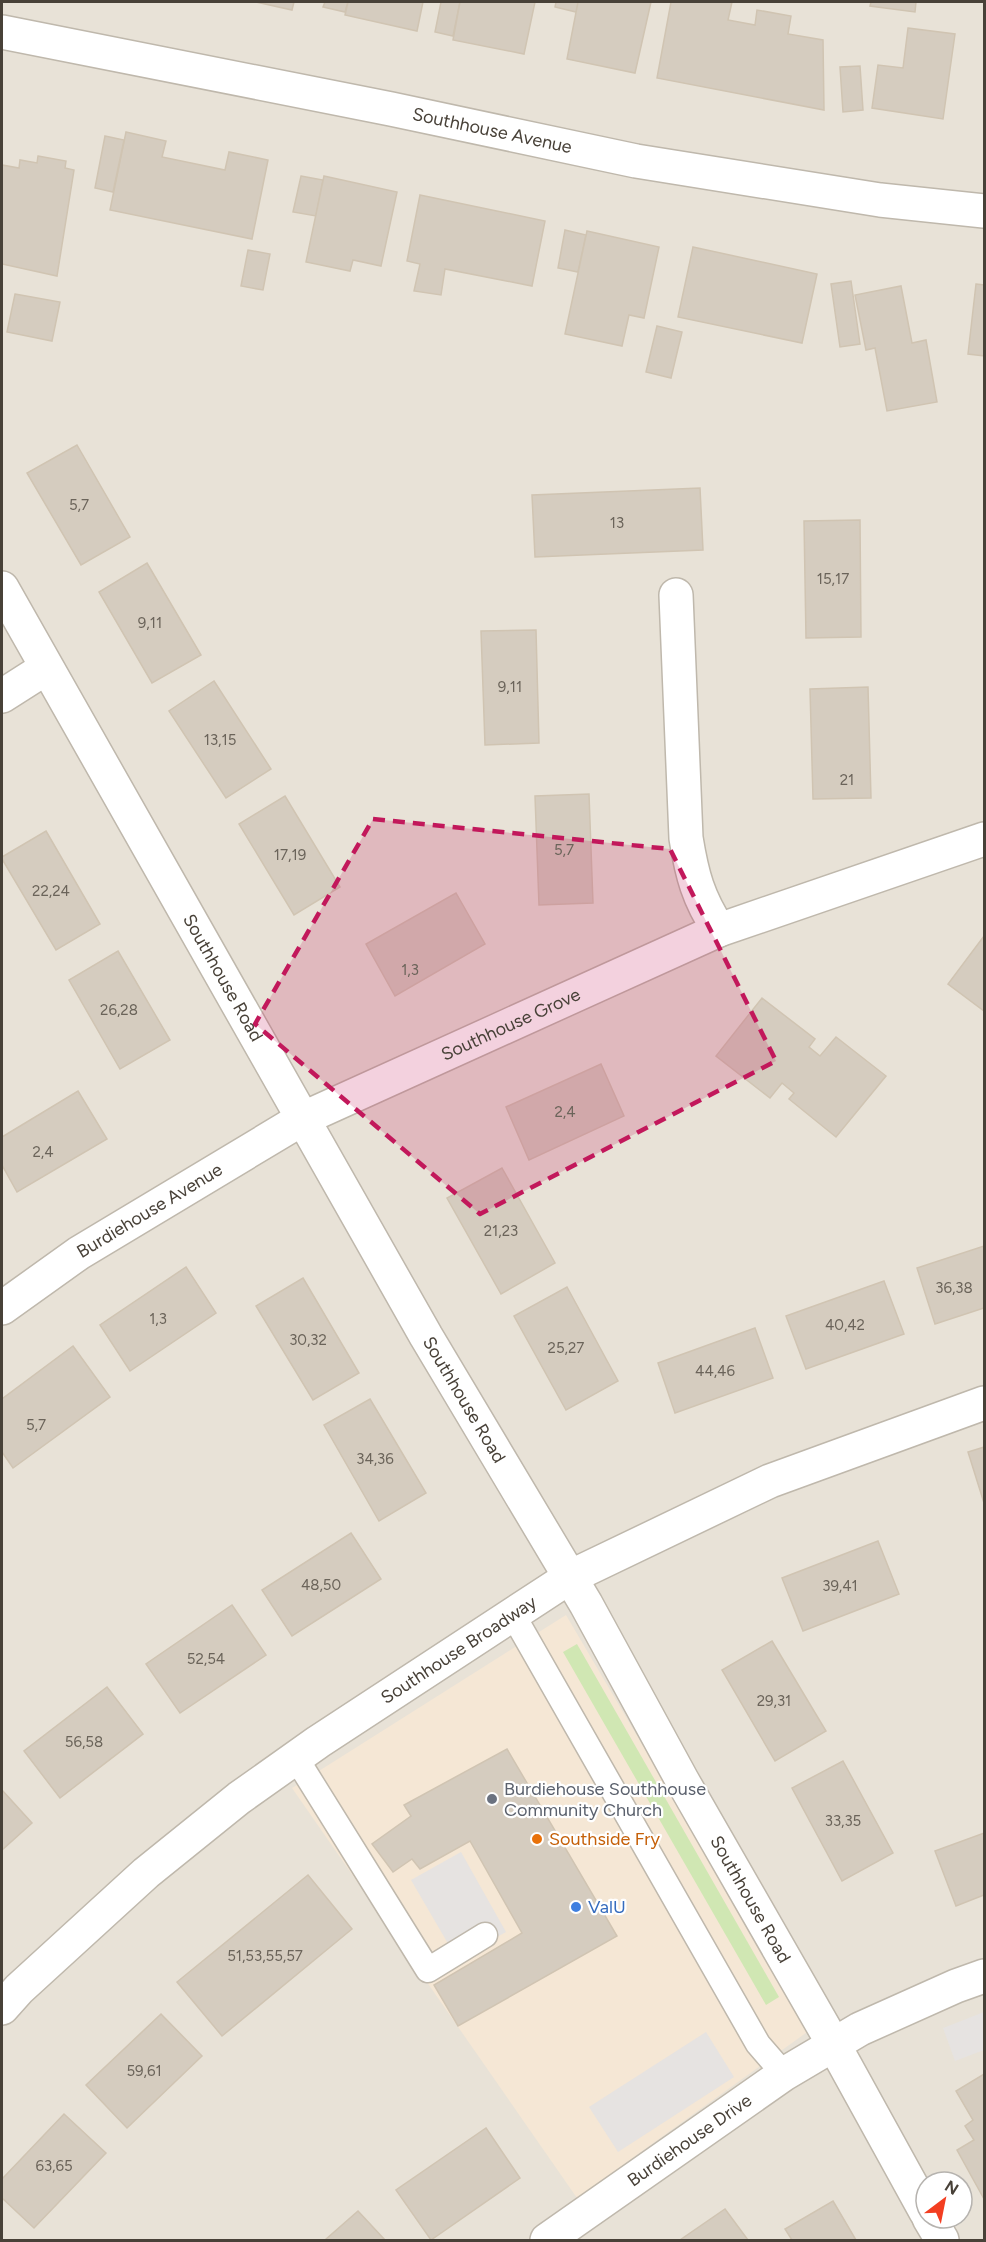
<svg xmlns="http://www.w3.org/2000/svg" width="986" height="2242" font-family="Figtree,sans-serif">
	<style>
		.residential { fill: #e8e2d7; fill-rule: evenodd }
		.commercial { fill: #f5e7d5 }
		.green { fill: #d0e7b3 }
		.parking { fill: #e6e3e1 }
		.building { fill: #d5ccbf; stroke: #d0c4b2; stroke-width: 1.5 }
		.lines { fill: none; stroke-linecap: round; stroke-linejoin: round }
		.lane-casing { stroke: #bfb8ac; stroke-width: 27 }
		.street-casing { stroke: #bfb8ac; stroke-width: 36 }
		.lane { stroke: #fff; stroke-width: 24 }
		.street { stroke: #fff; stroke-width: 33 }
		.marked { fill: #c2185b; fill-opacity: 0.2; stroke: #c2185b; stroke-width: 4.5; stroke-dasharray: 12 8; stroke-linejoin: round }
		.worship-dot { fill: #6b7280; stroke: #fff; stroke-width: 2 }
		.food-dot { fill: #e8710a; stroke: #fff; stroke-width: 2 }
		.shop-dot { fill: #3f7fe0; stroke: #fff; stroke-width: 2 }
		.labels { text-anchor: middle; stroke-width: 4.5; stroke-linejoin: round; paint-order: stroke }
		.number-label { font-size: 15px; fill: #6b645a }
		.street-label { font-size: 18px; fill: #484138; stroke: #fff }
		.worship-label { font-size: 18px; fill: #5b616d; stroke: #fff; text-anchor: start }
		.food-label { font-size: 18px; fill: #c56008; stroke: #fff; text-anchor: start }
		.shop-label { font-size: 18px; fill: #366cbe; stroke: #fff; text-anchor: start }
	</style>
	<rect width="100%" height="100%" fill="#f4f1e9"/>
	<!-- residential -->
	<path class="residential" d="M 2,2 L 984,2 L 984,2240 L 2,2240 ZM 926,2182 L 962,2182 L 962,2218 L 926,2218 Z"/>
	<!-- commercial -->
	<path class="commercial" d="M 566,1615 L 810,2030 L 577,2198 L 292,1788 Z"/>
	<!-- green -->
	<path class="green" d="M 577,1644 L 779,1997 L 766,2005 L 563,1652 Z"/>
	<!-- parking -->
	<g class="parking">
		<path d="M 461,1852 L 506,1932 L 457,1959 L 411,1880 Z"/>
		<path d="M 984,2012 L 984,2050 L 955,2061 L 943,2028 Z"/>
		<path d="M 706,2032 L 734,2077 L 618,2152 L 589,2107 Z"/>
	</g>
	<!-- building -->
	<g class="building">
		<path d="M 256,2 L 294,2 L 292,10 Z"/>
		<path d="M 325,2 L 348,2 L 345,12 L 323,7 Z"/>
		<path d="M 348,2 L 423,2 L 417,31 L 345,15 Z"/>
		<path d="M 441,2 L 460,2 L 453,36 L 435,32 Z"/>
		<path d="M 460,2 L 535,2 L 524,54 L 453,40 Z"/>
		<path d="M 556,2 L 579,2 L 576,12 L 555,7 Z"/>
		<path d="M 578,2 L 651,2 L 635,73 L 567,59 Z"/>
		<path d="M 671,2 L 732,2 L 728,20 L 755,25 L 757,10 L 791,16 L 788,34 L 823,40 L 824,110 L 657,78 Z"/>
		<path d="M 871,2 L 916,2 L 915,12 L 870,6 Z"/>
		<path d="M 908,28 L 955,34 L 943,119 L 872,108 L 878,65 L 903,68 Z"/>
		<path d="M 860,66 L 863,110 L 843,112 L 840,67 Z"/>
		<path d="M 126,132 L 166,141 L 162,157 L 225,170 L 229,152 L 268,160 L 252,239 L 110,210 Z"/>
		<path d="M 105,136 L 124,140 L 113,192 L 95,188 Z"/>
		<path d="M 38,156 L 66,161 L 65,168 L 74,170 L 57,276 L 2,264 L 2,165 L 19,168 L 20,160 L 37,163 Z"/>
		<path d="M 301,176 L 323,180 L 316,216 L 293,212 Z"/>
		<path d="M 324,176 L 397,192 L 381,266 L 353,260 L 350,271 L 306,262 Z"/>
		<path d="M 420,195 L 545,221 L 532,286 L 445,269 L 441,295 L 414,291 L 420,264 L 407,261 Z"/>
		<path d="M 565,230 L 586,235 L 578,272 L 558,268 Z"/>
		<path d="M 587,231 L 659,247 L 644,318 L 629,315 L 622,346 L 565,334 Z"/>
		<path d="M 693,247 L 817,274 L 802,343 L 678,317 Z"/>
		<path d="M 248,250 L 270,254 L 263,290 L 241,286 Z"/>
		<path d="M 851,281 L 860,344 L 840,347 L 831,284 Z"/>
		<path d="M 976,284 L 984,285 L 984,356 L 968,354 Z"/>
		<path d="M 901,286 L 912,343 L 926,340 L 937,402 L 887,411 L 875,348 L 866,350 L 855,295 Z"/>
		<path d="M 15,294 L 60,302 L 52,341 L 7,332 Z"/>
		<path d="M 657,326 L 682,332 L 671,378 L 646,372 Z"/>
		<path d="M 77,445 L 130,537 L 81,565 L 27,473 Z"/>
		<path d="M 700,488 L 703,550 L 535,557 L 532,495 Z"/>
		<path d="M 860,520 L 861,637 L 806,638 L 804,521 Z"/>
		<path d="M 147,563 L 201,655 L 152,683 L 99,592 Z"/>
		<path d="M 536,630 L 539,743 L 485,745 L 481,631 Z"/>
		<path d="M 214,681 L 271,769 L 226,798 L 169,711 Z"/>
		<path d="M 868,687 L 871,798 L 813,799 L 810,689 Z"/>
		<path d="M 589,794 L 593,903 L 539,905 L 535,796 Z"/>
		<path d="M 285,796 L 340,887 L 294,915 L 239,824 Z"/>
		<path d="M 46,831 L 100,924 L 56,950 L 2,859 L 2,857 Z"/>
		<path d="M 456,893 L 485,944 L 395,996 L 366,944 Z"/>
		<path d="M 984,936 L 984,1011 L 948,984 Z"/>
		<path d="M 118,951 L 170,1040 L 120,1069 L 69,980 Z"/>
		<path d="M 762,998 L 815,1039 L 809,1047 L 820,1056 L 836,1037 L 886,1076 L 836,1137 L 789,1099 L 794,1093 L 782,1083 L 770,1098 L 716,1056 Z"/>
		<path d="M 601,1064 L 624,1116 L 529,1160 L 506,1107 Z"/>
		<path d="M 78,1091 L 107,1139 L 17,1192 L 2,1165 L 2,1137 Z"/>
		<path d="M 502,1168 L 555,1263 L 501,1294 L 447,1198 Z"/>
		<path d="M 984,1246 L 984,1308 L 935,1324 L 917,1268 Z"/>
		<path d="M 186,1267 L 216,1313 L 130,1371 L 100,1325 Z"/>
		<path d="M 303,1278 L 359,1373 L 313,1400 L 256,1306 Z"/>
		<path d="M 884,1281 L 904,1334 L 806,1369 L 786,1316 Z"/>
		<path d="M 567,1287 L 618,1381 L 566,1410 L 514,1316 Z"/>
		<path d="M 755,1328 L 773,1378 L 675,1413 L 658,1363 Z"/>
		<path d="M 73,1346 L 110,1397 L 13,1468 L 2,1452 L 2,1399 Z"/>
		<path d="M 370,1399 L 426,1493 L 379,1521 L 324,1425 Z"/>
		<path d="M 984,1447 L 984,1503 L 968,1452 Z"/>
		<path d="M 351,1533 L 381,1579 L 292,1636 L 262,1590 Z"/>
		<path d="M 878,1541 L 899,1594 L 803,1631 L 782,1578 Z"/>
		<path d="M 232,1605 L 266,1655 L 180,1713 L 146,1664 Z"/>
		<path d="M 772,1641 L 826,1731 L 775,1761 L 722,1670 Z"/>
		<path d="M 107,1687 L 143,1734 L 60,1798 L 24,1751 Z"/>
		<path d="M 507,1749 L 617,1936 L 458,2026 L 434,1985 L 522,1933 L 470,1841 L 420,1869 L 412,1859 L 393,1872 L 372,1844 L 411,1816 L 404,1805 Z"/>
		<path d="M 843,1761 L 893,1853 L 842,1881 L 792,1788 Z"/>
		<path d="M 2,1790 L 32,1823 L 2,1850 Z"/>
		<path d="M 984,1833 L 984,1895 L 956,1906 L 935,1851 Z"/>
		<path d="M 308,1875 L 352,1929 L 222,2036 L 177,1982 Z"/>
		<path d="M 161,2014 L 202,2056 L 127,2128 L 86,2085 Z"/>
		<path d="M 984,2074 L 984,2199 L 957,2150 L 974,2140 L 965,2126 L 973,2120 L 956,2091 Z"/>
		<path d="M 64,2114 L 106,2153 L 34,2228 L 2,2198 L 2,2179 Z"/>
		<path d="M 486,2128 L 520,2178 L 431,2240 L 396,2190 Z"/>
		<path d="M 833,2201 L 856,2240 L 792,2240 L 785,2229 Z"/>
		<path d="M 725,2209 L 748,2240 L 680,2240 Z"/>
		<path d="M 358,2211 L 385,2240 L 325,2240 Z"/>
	</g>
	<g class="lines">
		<!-- lane casing -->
		<g class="lane-casing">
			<g id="lane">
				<path d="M 512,1613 L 758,2044 L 784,2074"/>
				<path d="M 296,1758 L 428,1970 L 485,1935"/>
			</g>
		</g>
		<!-- street casing -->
		<g class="street-casing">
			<g id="street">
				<path id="s1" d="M 2,32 L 391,109 L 636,161 L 880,200 L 984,211"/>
				<path id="s2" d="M 2,588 L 426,1336 L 586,1604 L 682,1780 L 834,2045 L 926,2212"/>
				<path d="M 676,595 L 686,838 C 692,875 698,898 719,930"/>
				<path d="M 2,696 L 46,668"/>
				<path id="s3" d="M 2,1308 L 79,1253 L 302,1119 L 719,930 L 984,839"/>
				<path id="s4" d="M 2,2008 L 19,1989 L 146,1873 L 239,1798 L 318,1742 L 570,1577 L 770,1481 L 984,1403"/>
				<path d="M 929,2218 L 942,2240"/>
				<path id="s5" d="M 547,2240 L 784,2074 L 860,2029 L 956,1986 L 984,1976"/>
			</g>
		</g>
		<!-- lane -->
		<use href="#lane" class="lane"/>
		<!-- street -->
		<use href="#street" class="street"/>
	</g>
	<!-- marked area -->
	<path class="marked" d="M 373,819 L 670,849 L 776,1061 L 480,1214 L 255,1024 Z"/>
	<!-- markers -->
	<circle class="worship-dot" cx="492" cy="1799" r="6"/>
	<circle class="food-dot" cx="537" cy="1839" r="6"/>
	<circle class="shop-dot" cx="576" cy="1907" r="6"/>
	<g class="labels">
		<!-- number labels -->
		<g class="number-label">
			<text x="79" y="510">5,7</text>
			<text x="617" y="528">13</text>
			<text x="833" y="584">15,17</text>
			<text x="150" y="628">9,11</text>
			<text x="510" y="692">9,11</text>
			<text x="220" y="745">13,15</text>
			<text x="847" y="785">21</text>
			<text x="564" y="855">5,7</text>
			<text x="290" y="860">17,19</text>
			<text x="51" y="896">22,24</text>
			<text x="410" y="975">1,3</text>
			<text x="119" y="1015">26,28</text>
			<text x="565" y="1117">2,4</text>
			<text x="43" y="1157">2,4</text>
			<text x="501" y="1236">21,23</text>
			<text x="954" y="1293">36,38</text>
			<text x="158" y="1324">1,3</text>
			<text x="845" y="1330">40,42</text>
			<text x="308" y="1345">30,32</text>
			<text x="566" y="1353">25,27</text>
			<text x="715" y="1376">44,46</text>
			<text x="36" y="1430">5,7</text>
			<text x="375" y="1464">34,36</text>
			<text x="321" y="1590">48,50</text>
			<text x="840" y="1591">39,41</text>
			<text x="206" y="1664">52,54</text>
			<text x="774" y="1706">29,31</text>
			<text x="84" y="1747">56,58</text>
			<text x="843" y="1826">33,35</text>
			<text x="265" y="1961">51,53,55,57</text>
			<text x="144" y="2076">59,61</text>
			<text x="54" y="2171">63,65</text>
		</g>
		<!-- street labels -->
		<g class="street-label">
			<text dy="6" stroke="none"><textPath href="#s1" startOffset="500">Southhouse Avenue</textPath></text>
			<text dy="6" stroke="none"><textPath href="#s2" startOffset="448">Southhouse Road</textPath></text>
			<text dy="6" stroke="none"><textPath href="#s3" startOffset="584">Southhouse Grove</textPath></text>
			<text dy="6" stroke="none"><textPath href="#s3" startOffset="177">Burdiehouse Avenue</textPath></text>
			<text dy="6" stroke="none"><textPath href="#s2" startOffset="934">Southhouse Road</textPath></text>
			<text dy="6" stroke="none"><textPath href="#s4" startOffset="582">Southhouse Broadway</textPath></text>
			<text dy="6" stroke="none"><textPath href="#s2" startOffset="1510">Southhouse Road</textPath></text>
			<text dy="6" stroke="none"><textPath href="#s5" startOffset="174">Burdiehouse Drive</textPath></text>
		</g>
		<!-- worship labels -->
		<g class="worship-label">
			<text x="504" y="1795">Burdiehouse Southhouse<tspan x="504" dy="21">Community Church</tspan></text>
		</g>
		<!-- food labels -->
		<g class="food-label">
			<text x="549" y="1845">Southside Fry</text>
		</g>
		<!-- shop labels -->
		<g class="shop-label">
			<text x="588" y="1913">ValU</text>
		</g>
	</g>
	<!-- border -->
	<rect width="986" height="2242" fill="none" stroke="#484138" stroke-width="6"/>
	<!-- north arrow -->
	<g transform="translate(944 2200) rotate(32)"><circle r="28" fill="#ffffff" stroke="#b6b3af" stroke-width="1.5"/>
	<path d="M0-4.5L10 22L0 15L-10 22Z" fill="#f33e21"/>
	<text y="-9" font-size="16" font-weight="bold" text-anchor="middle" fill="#484138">N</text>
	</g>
</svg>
